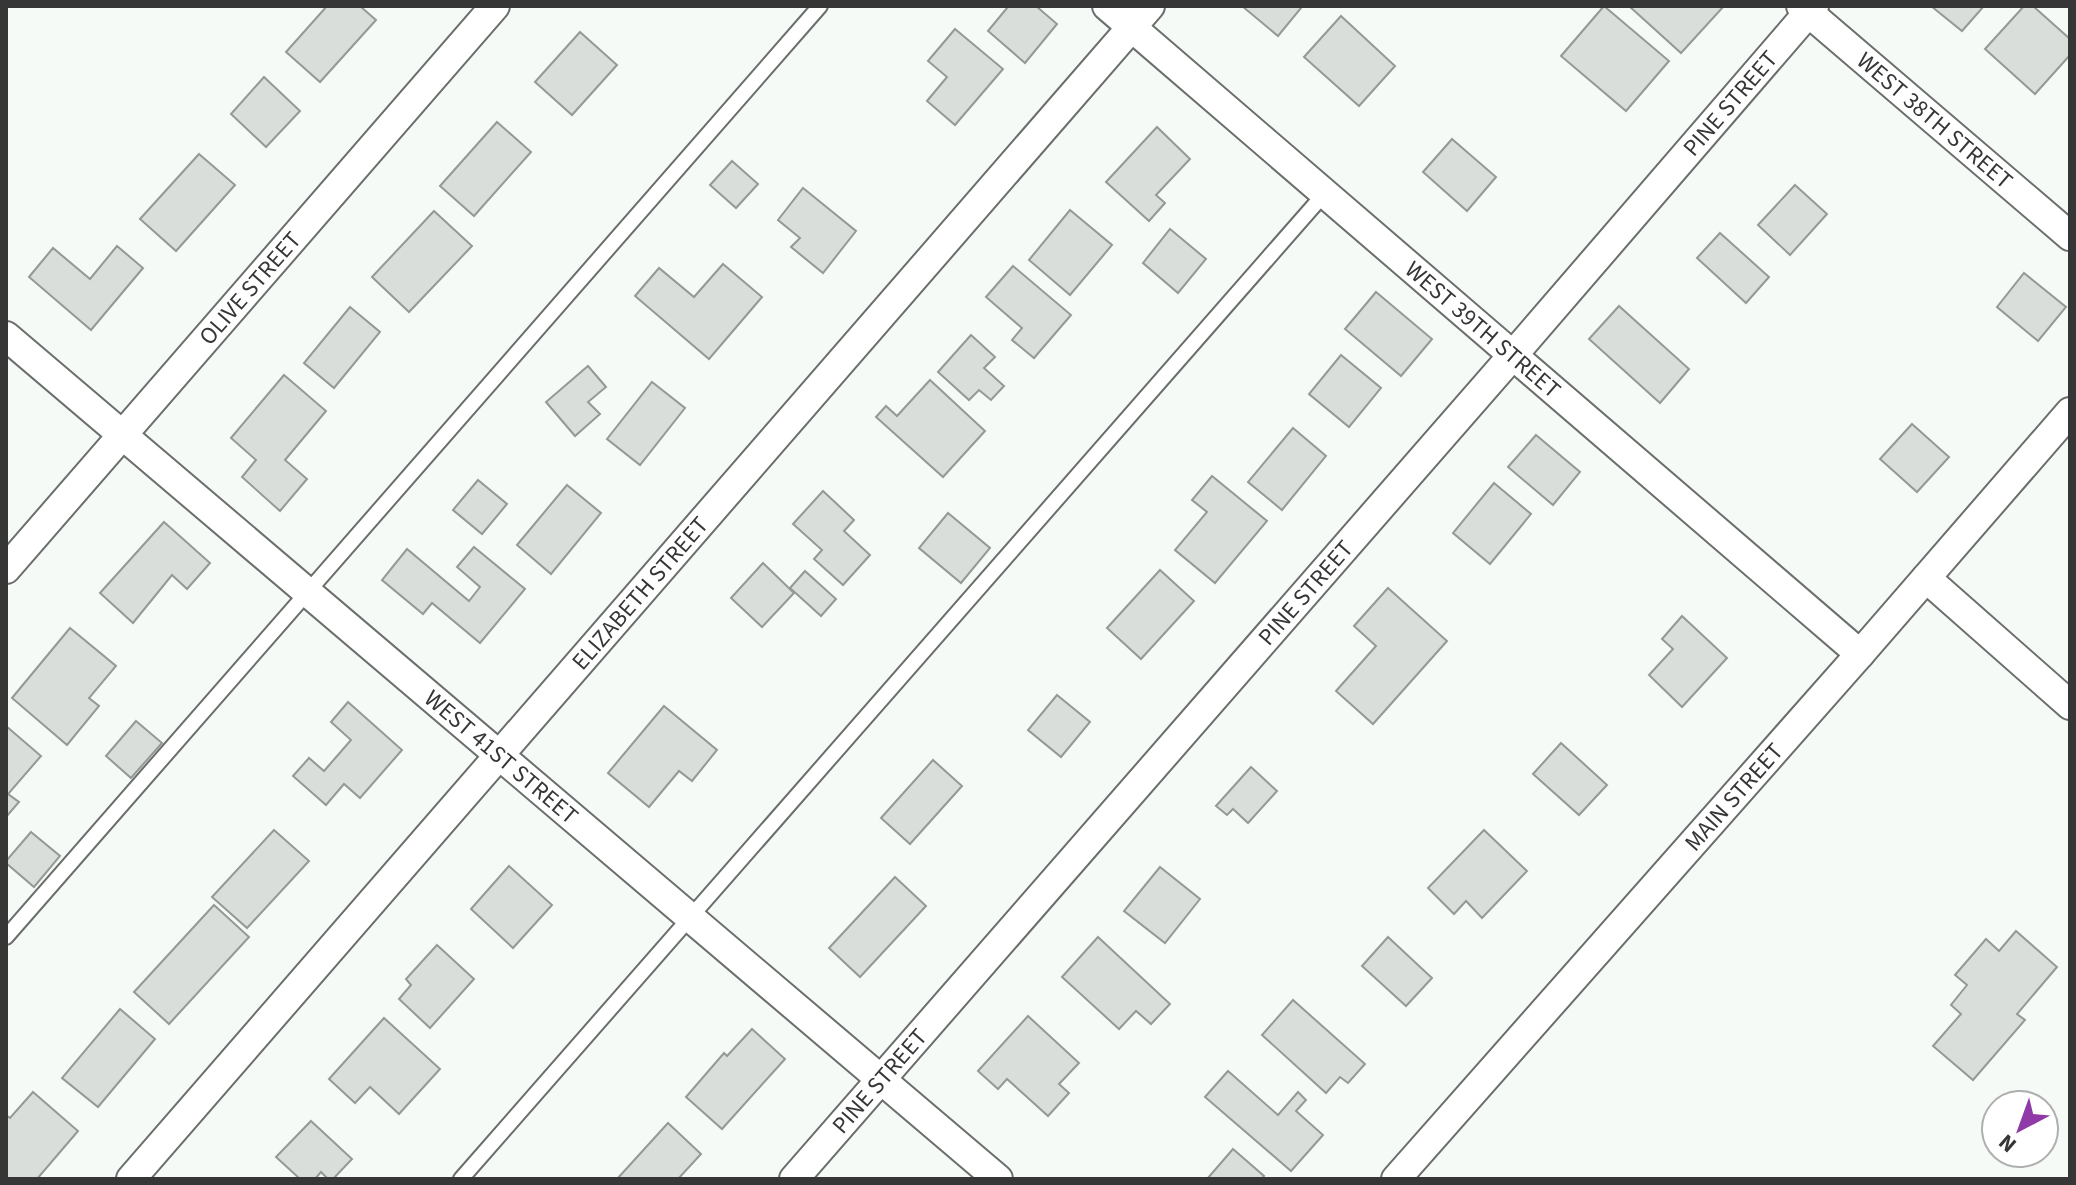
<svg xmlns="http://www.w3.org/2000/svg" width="2076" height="1185" font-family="'Source Sans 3',sans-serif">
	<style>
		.building { fill: #dadeda; stroke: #959995; stroke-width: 2 }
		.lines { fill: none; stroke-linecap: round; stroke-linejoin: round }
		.lane-casing { stroke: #6b6f6b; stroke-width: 18 }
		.street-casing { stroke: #6b6f6b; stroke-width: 32 }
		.lane { stroke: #fff; stroke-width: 14 }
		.street { stroke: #fff; stroke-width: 28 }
		.labels { text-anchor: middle; stroke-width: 8; stroke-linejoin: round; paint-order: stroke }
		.street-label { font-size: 24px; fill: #353635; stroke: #fff }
	</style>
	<rect width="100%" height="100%" fill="#f6faf6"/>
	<!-- building -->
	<g class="building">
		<path d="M 327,6 L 360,6 L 376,20 L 320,82 L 286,52 Z"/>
		<path d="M 1005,6 L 1036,6 L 1057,24 L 1025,63 L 988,31 L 1007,8 Z"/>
		<path d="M 1242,6 L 1298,6 L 1301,8 L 1278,36 Z"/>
		<path d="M 1604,6 L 1669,61 L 1626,111 L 1561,56 Z"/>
		<path d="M 1629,6 L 1724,6 L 1681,53 Z"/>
		<path d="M 1931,6 L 1984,6 L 1962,31 Z"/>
		<path d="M 2024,6 L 2033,6 L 2070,39 L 2070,55 L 2035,94 L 1985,49 Z"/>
		<path d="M 1341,16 L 1395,66 L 1359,106 L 1304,57 Z"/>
		<path d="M 955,29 L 1003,69 L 955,125 L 927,101 L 947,77 L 928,61 Z"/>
		<path d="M 580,32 L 617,65 L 572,115 L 535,82 Z"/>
		<path d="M 264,77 L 300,111 L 266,147 L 231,114 Z"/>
		<path d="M 497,122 L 531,152 L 474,216 L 440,186 Z"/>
		<path d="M 1157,127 L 1190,159 L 1156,195 L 1165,203 L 1149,221 L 1106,182 Z"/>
		<path d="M 1452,139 L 1496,177 L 1467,211 L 1423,172 Z"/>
		<path d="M 199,154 L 235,185 L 176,251 L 140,219 Z"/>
		<path d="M 732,161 L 758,184 L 736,208 L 710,185 Z"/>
		<path d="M 1795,185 L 1827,214 L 1790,255 L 1758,225 Z"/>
		<path d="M 803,188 L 856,231 L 823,273 L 791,247 L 800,238 L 778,220 Z"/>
		<path d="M 1070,210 L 1112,245 L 1070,295 L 1029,260 Z"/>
		<path d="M 434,211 L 472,246 L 409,312 L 372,277 Z"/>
		<path d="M 1170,229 L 1206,259 L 1178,293 L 1143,263 Z"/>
		<path d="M 1720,233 L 1769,277 L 1746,303 L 1697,258 Z"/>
		<path d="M 117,246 L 143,268 L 91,330 L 29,277 L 53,248 L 90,279 Z"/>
		<path d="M 723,264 L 762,297 L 709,359 L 635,296 L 659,268 L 694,297 Z"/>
		<path d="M 1013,266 L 1071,315 L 1034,358 L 1012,340 L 1022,328 L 986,297 Z"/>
		<path d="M 2024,273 L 2066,307 L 2038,341 L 1997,307 Z"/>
		<path d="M 1376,292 L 1432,339 L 1401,376 L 1345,329 Z"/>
		<path d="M 1619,306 L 1689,369 L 1660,403 L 1589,339 Z"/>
		<path d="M 350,307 L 380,332 L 334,388 L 304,363 Z"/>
		<path d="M 971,335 L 995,357 L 984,368 L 1004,386 L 991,400 L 979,390 L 969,400 L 938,372 Z"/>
		<path d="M 1341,355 L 1381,388 L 1349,427 L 1309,394 Z"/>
		<path d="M 588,366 L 606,387 L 588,402 L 600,414 L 575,436 L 546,402 Z"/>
		<path d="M 284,375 L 326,411 L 285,460 L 307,479 L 280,511 L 242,477 L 256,460 L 231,438 Z"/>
		<path d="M 930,380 L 985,431 L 943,477 L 876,417 L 886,406 L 897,416 Z"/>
		<path d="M 652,382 L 685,408 L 640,465 L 607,439 Z"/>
		<path d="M 1912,424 L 1949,457 L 1917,492 L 1880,459 Z"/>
		<path d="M 1293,428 L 1326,456 L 1282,510 L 1248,482 Z"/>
		<path d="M 1536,435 L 1580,472 L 1553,505 L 1508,467 Z"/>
		<path d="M 1212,476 L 1267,521 L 1215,583 L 1175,550 L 1207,512 L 1192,500 Z"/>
		<path d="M 478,480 L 507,504 L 482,534 L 453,510 Z"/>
		<path d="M 1494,483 L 1531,514 L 1490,564 L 1453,533 Z"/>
		<path d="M 567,485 L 601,513 L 551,574 L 517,545 Z"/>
		<path d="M 823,491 L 854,520 L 844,531 L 870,555 L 843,585 L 814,559 L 822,550 L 793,524 Z"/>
		<path d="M 948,513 L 990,548 L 961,583 L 919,548 Z"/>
		<path d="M 164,522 L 210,563 L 187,589 L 172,575 L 133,623 L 100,593 Z"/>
		<path d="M 474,547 L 525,589 L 480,643 L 432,603 L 423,614 L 382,580 L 407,549 L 469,601 L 480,587 L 457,567 Z"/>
		<path d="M 763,563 L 794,593 L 762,627 L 731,598 Z"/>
		<path d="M 1160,570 L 1194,601 L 1141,659 L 1107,628 Z"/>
		<path d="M 805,571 L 836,599 L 821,616 L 790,588 Z"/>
		<path d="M 1388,588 L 1447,641 L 1373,724 L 1336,691 L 1376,646 L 1354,626 Z"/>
		<path d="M 1682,616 L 1727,658 L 1682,707 L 1649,675 L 1673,649 L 1662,639 Z"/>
		<path d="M 70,628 L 116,666 L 89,698 L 99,706 L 67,745 L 12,698 Z"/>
		<path d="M 1057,695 L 1090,722 L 1061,757 L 1028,730 Z"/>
		<path d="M 348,702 L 402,750 L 360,798 L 344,784 L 326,805 L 293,776 L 309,758 L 324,771 L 351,740 L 331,722 Z"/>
		<path d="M 664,706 L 717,750 L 692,781 L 679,771 L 649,807 L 608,773 Z"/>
		<path d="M 136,721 L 162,743 L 131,778 L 106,756 Z"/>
		<path d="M 6,726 L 41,756 L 8,794 L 19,802 L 6,817 Z"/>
		<path d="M 1561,743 L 1607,785 L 1579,815 L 1533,774 Z"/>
		<path d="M 933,760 L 962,786 L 910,844 L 881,818 Z"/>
		<path d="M 1251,767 L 1277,791 L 1248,823 L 1233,809 L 1227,815 L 1216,806 Z"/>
		<path d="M 274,830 L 309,861 L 247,928 L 212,897 Z"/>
		<path d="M 1484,830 L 1527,871 L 1482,918 L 1466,901 L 1454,914 L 1428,888 Z"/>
		<path d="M 31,832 L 60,856 L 34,887 L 6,863 L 6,861 Z"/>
		<path d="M 509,866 L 552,905 L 513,948 L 471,909 Z"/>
		<path d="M 1160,867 L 1200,899 L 1165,943 L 1124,911 Z"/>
		<path d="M 895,877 L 926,906 L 860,977 L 829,948 Z"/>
		<path d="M 214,905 L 249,937 L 169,1024 L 134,992 Z"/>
		<path d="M 2016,931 L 2057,967 L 2017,1014 L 2025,1020 L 1973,1080 L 1933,1046 L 1961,1014 L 1951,1005 L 1967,985 L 1955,975 L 1986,939 L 1999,951 Z"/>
		<path d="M 1098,937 L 1170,1004 L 1151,1024 L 1136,1011 L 1119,1029 L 1062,977 Z"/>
		<path d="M 1388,937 L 1432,978 L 1406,1006 L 1362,966 Z"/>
		<path d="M 437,945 L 474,979 L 430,1028 L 399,999 L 411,985 L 406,979 Z"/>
		<path d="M 1293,1000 L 1365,1064 L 1348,1083 L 1340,1077 L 1326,1093 L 1262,1035 Z"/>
		<path d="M 120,1009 L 155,1039 L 98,1107 L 62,1078 Z"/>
		<path d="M 1028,1016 L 1079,1063 L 1059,1084 L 1069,1093 L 1048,1116 L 1007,1079 L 998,1089 L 978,1071 Z"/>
		<path d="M 384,1018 L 440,1069 L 399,1114 L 370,1087 L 355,1103 L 329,1079 Z"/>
		<path d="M 752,1029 L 785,1059 L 722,1129 L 686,1097 L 724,1053 L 727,1056 Z"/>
		<path d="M 1228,1071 L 1278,1115 L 1298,1092 L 1306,1100 L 1296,1111 L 1323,1135 L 1291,1171 L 1205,1097 Z"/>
		<path d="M 33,1092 L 78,1131 L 37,1179 L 6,1179 L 6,1115 L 10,1118 Z"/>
		<path d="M 311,1121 L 352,1159 L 333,1179 L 328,1179 L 321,1172 L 315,1179 L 300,1179 L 276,1157 Z"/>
		<path d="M 668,1123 L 701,1154 L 678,1179 L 617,1179 Z"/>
		<path d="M 1233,1149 L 1264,1176 L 1262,1179 L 1207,1179 Z"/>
	</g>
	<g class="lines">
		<!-- lane casing -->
		<g class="lane-casing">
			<g id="lane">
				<path d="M 6,937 L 820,6"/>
				<path d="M 461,1179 L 1325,193"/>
			</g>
		</g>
		<!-- street casing -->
		<g class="street-casing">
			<g id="street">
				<path id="s1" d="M 1107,6 L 1860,654"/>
				<path id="s2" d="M 1801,6 L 2070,236"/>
				<path id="s3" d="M 6,336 L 998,1179"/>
				<path id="s4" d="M 6,569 L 495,6"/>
				<path d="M 1926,578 L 2070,705"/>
				<path id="s5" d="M 131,1179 L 1150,6"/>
				<path id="s6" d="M 794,1179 L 1513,355 L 1814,6"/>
				<path id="s7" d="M 1396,1179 L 1860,654 L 2070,412"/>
			</g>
		</g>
		<!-- lane -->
		<use href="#lane" class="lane"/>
		<!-- street -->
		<use href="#street" class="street"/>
	</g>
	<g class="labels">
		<!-- street labels -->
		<g class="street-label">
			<text dy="8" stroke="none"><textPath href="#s6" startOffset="1426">PINE STREET</textPath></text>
			<text dy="8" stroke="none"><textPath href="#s2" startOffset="176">WEST 38TH STREET</textPath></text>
			<text dy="8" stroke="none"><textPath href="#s4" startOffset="372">OLIVE STREET</textPath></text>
			<text dy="8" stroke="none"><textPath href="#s1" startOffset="496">WEST 39TH STREET</textPath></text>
			<text dy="8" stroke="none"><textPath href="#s5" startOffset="776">ELIZABETH STREET</textPath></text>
			<text dy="8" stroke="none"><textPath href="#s6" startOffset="778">PINE STREET</textPath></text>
			<text dy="8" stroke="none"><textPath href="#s3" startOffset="650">WEST 41ST STREET</textPath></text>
			<text dy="8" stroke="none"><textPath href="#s7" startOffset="510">MAIN STREET</textPath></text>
			<text dy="8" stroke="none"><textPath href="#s6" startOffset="130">PINE STREET</textPath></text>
		</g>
	</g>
	<!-- border -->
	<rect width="2076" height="1185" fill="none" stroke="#353635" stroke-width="16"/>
	<!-- north arrow -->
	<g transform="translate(2020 1129) rotate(221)"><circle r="38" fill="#ffffff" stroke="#aeafae" stroke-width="2"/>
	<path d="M0-6L14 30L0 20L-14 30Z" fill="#8f3aa7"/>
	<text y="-12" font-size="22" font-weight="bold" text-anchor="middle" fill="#353635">N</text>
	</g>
</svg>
